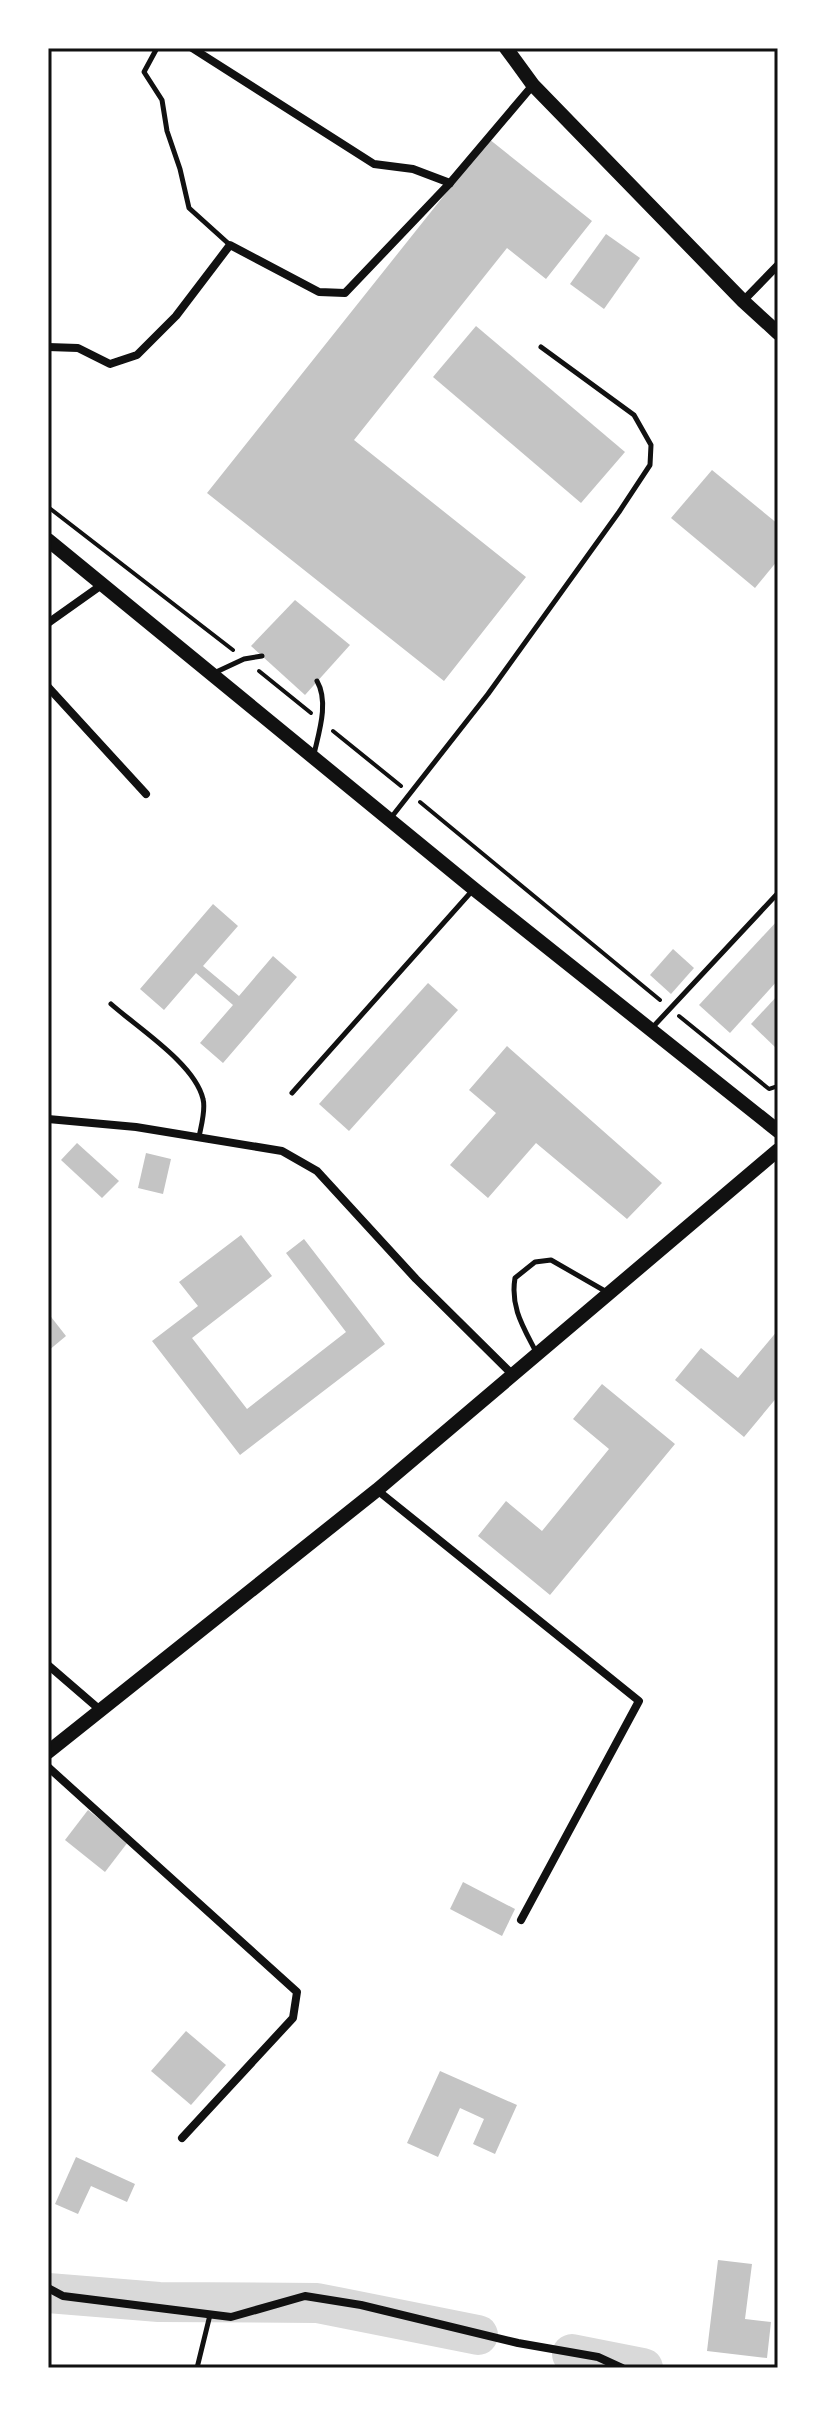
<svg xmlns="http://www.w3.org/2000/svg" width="826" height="2416" font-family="Bitter,serif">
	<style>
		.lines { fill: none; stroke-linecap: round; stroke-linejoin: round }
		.river { stroke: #d9d9d9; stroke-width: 40 }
		.building { fill: #c4c4c4 }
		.path { stroke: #111; stroke-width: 4 }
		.service { stroke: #111; stroke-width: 5 }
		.minor { stroke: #111; stroke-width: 8 }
		.primary { stroke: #111; stroke-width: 14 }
		.neatline { fill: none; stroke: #111; stroke-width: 3 }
	</style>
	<rect width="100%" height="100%" fill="#fff"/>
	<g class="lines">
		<!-- river -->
		<g class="river">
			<path d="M 48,2293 L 159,2302 L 317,2303 L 478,2335"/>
			<path d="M 572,2354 L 643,2368"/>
		</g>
	</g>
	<!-- building -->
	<g class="building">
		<path d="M 489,139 L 592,221 L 546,279 L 507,248 L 354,440 L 526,577 L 444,681 L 207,493 Z"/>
		<path d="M 606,234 L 640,258 L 604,309 L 570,284 Z"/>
		<path d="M 476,326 L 625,452 L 581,503 L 433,377 Z"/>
		<path d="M 712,470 L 778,524 L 778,560 L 755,588 L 671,518 Z"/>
		<path d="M 295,600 L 350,645 L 305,695 L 251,646 Z"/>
		<path d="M 213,904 L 238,926 L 203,966 L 239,996 L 273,956 L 297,977 L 223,1063 L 200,1043 L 233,1005 L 196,973 L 164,1010 L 140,989 Z"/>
		<path d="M 778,920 L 778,980 L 730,1033 L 699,1005 Z"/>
		<path d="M 673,949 L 694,968 L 671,994 L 650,975 Z"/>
		<path d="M 428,983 L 458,1010 L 349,1131 L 319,1104 Z"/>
		<path d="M 778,995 L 778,1050 L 751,1024 Z"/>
		<path d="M 507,1046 L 662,1183 L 627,1219 L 536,1143 L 488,1198 L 450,1165 L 496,1113 L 469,1090 Z"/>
		<path d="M 77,1143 L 119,1181 L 102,1198 L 61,1160 Z"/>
		<path d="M 146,1153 L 171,1159 L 163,1194 L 138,1188 Z"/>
		<path d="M 241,1235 L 272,1276 L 192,1338 L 247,1409 L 346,1332 L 286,1253 L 304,1239 L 385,1344 L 240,1455 L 152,1341 L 198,1306 L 179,1282 Z"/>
		<path d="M 48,1313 L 66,1336 L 48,1351 Z"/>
		<path d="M 778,1330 L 778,1396 L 744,1437 L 675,1380 L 701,1348 L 738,1378 Z"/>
		<path d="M 602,1384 L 675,1444 L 550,1595 L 478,1536 L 506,1501 L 542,1531 L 609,1449 L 573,1419 Z"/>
		<path d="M 88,1810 L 128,1842 L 105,1872 L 65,1840 Z"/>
		<path d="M 463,1882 L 515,1909 L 502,1936 L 450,1909 Z"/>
		<path d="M 186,2031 L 226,2065 L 191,2105 L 151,2071 Z"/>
		<path d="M 440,2071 L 517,2105 L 495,2154 L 473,2144 L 484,2119 L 460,2108 L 438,2157 L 407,2143 Z"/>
		<path d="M 76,2157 L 135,2184 L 127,2202 L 91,2186 L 78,2214 L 55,2204 Z"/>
		<path d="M 718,2260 L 752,2264 L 745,2319 L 771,2322 L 767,2358 L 707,2351 Z"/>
	</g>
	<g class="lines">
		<!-- path -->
		<g class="path">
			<path d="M 48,507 L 233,650"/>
			<path d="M 259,671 L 311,713"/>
			<path d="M 333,731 L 401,786"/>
			<path d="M 420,802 L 660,1000"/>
			<path d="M 679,1016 L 769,1089 L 778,1086"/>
		</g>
		<!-- service -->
		<g class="service">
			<path d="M 157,48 L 144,72 L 162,100 L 167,131 L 180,169 L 189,208 L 230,245"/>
			<path d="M 214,673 L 244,659 L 262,656"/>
			<path d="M 314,754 C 319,732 329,702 317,681"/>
			<path d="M 390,819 L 488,694 L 619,512 L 650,465 L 651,445 L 634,415 L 541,347"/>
			<path d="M 111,1004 C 138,1028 195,1064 203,1099 C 206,1110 201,1126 199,1137"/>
			<path d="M 651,1029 L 778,893"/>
			<path d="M 292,1093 L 472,891"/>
			<path d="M 537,1354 C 524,1328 510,1308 515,1278 L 535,1262 L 551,1260 L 605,1291"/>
			<path d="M 197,2368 L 210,2315"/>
		</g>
		<!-- minor -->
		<g class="minor">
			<path d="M 192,48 L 374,164 L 413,169 L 450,183"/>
			<path d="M 743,301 L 778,265"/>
			<path d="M 48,347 L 78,348 L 110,364 L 137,355 L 176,316 L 230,245 L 319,292 L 345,293 L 450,183 L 533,85"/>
			<path d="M 48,623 L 103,584"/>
			<path d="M 48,687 L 146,794"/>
			<path d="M 48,1119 L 136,1127 L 282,1151 L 317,1171 L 416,1279 L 513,1375"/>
			<path d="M 377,1490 L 639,1701 L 521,1920"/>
			<path d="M 48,1665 L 99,1709"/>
			<path d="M 48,1767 L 297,1992 L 293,2018 L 182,2138"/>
			<path d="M 48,2288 L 63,2296 L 231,2317 L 305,2296 L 361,2305 L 518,2343 L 598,2357 L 622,2368"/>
		</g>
		<!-- primary -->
		<g class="primary">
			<path d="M 506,48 L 533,85 L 743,301 L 778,333"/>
			<path d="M 48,540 L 474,889 L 778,1131"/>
			<path d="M 48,1752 L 377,1490 L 778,1150"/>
		</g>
	</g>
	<!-- border -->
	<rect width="826" height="2416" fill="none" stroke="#ffffff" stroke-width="100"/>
	<rect x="50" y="50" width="726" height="2316" class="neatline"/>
</svg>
